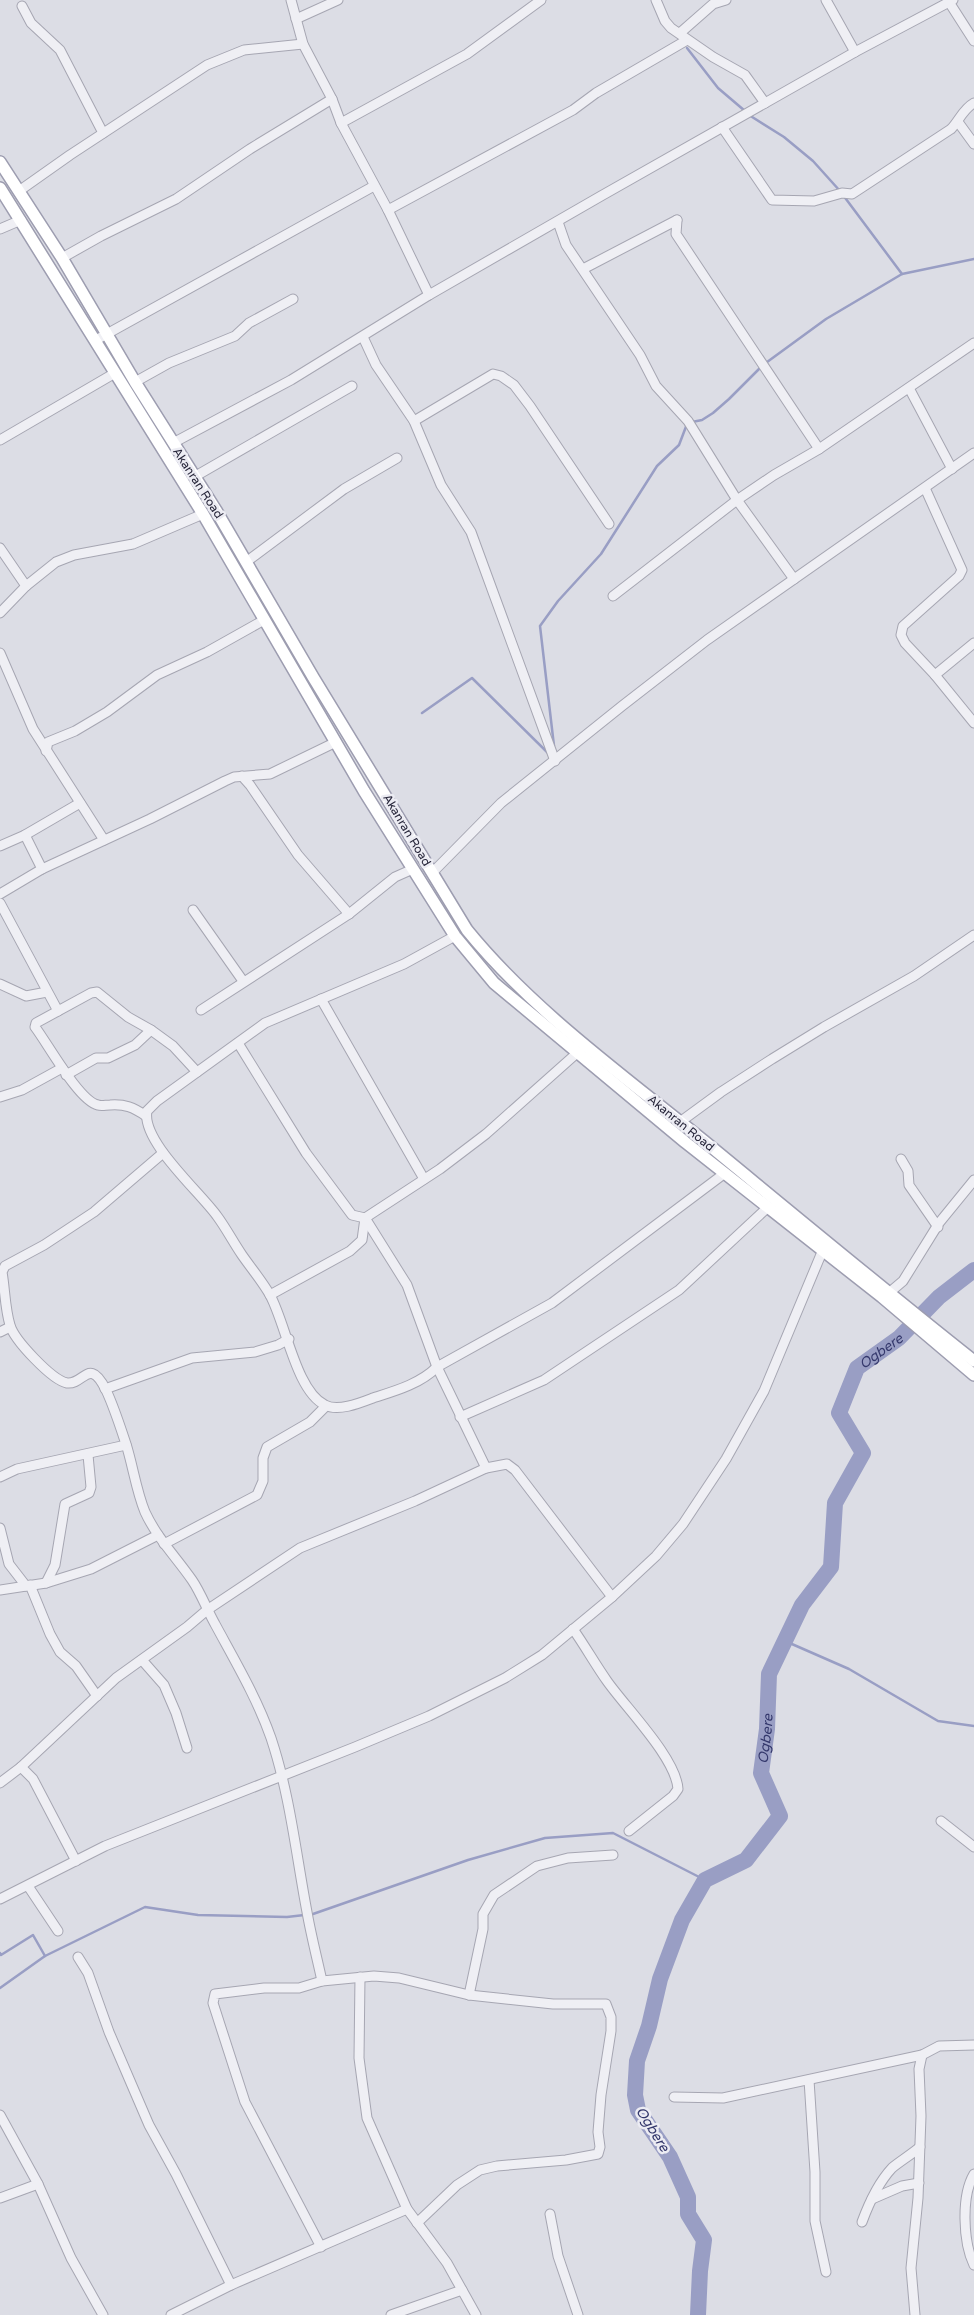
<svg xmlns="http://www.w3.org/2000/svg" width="974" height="2315" font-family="'Varela Round',sans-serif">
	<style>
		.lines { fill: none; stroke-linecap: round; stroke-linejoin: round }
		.stream { stroke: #999ec4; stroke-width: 2.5 }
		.river { stroke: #999ec4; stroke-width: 16 }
		.minor-casing { stroke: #a6a6b2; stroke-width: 11 }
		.major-casing { stroke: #9d9db0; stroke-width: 14 }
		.minor { stroke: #efeff4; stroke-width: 9 }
		.major { stroke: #fff; stroke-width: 11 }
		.labels { text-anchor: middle; stroke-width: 5; stroke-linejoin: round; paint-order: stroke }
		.street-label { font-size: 12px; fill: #28273b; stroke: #ececf3 }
		.water-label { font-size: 14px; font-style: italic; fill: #34386c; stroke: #ececf3 }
	</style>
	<rect width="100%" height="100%" fill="#dcdde5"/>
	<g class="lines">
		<!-- stream -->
		<g class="stream">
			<path d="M 687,48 L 718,88 L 745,111"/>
			<path d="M 749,115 L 784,137 L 813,161 L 840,191"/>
			<path d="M 843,195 L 902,274"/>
			<path d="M 692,422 L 702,420 L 713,413 L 729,399 L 763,365 L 826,319 L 902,274 L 974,259"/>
			<path d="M 422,713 L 472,678 L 550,755"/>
			<path d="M 554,746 L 540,626 L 558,601 L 601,554 L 657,466 L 679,445 L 687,424"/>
			<path d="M 785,1641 L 849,1669 L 938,1721 L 974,1726"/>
			<path d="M 0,1953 L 1,1955 L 33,1935 L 45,1956"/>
			<path d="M 0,1988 L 45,1956 L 145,1907 L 198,1915 L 287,1917 L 313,1914 L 468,1860 L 545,1838 L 613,1833 L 705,1880"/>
		</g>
		<!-- river -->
		<path class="river" id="s1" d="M 698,2315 L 700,2271 L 704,2240 L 688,2214 L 688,2197 L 670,2157 L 638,2110 L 635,2095 L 637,2061 L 649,2026 L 660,1979 L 682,1920 L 705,1880 L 746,1860 L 780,1816 L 761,1773 L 767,1729 L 769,1674 L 802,1605 L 831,1567 L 835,1503 L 863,1453 L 839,1413 L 857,1368 L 899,1338 L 939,1297 L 974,1270"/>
		<!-- minor casing -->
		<g class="minor-casing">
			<g id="minor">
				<path d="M 291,0 L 303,44 L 332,99 L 341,123 L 388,210 L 429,295"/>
				<path d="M 656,0 L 665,21 L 671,28 L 713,57 L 745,75 L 765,103"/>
				<path d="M 826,0 L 855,52"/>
				<path d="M 949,2 L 974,41"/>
				<path d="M 22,6 L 31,23 L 60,50 L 103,133"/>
				<path d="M 296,19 L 338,0"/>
				<path d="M 680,33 L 713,4 L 726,0"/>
				<path d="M 958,122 L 974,144"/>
				<path d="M 341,123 L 467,54 L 541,0"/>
				<path d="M 722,127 L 772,200 L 814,201 L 842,193 L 852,194 L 951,129 C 959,121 963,109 974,103"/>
				<path d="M 19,191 L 70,155 L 207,65 L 244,50 L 303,44"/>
				<path d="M 388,210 L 573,110 L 596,93 L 687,40"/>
				<path d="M 677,220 L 676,234 L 819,449"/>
				<path d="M 558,222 L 566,245 L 640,355 L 656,386 L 688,421 L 737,500 L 794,579"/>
				<path d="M 0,229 L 21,220"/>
				<path d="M 62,258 L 101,236 L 176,199 L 250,149 L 332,99"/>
				<path d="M 583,269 L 677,220"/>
				<path d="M 363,337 L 376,365 L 414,421 L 441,485 L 471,532 L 555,761"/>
				<path d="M 96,340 L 374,186"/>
				<path d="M 135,382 L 169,363 L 235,336 L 249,323 L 293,299"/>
				<path d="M 909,388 L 952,469"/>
				<path d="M 414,421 L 493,374 L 501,376 L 514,385 L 530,406 L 609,524"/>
				<path d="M 0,440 L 115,373"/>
				<path d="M 173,443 L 291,380 L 429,295 L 601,196 L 855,52 L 953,0"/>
				<path d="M 194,477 L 352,386"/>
				<path d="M 925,488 L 962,570 L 959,576 L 903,626 L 901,635 L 905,643 L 935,675 L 974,723"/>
				<path d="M 0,548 L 26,586"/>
				<path d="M 246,562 L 344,489 L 397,458"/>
				<path d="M 613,596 L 737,500 L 774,475 L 819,449 L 974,343"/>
				<path d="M 0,613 L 26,586 L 56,562 L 74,555 L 133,544 L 203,514"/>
				<path d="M 0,653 L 33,729 L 104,840"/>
				<path d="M 935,675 L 974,643"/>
				<path d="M 46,751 L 48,742 L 75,731 L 107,712 L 157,675 L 207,652 L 264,620"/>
				<path d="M 242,776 L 250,785 L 298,855 L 349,914"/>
				<path d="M 25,835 L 42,869"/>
				<path d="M 0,846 L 25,835 L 80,803"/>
				<path d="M 432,873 L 501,803 L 622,706 L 707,640 L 974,453"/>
				<path d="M 0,894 L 42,869 L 150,819 L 225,781 L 234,777 L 270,774 L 336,742"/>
				<path d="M 0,903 L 58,1011"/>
				<path d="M 193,910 L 243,981"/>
				<path d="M 455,936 L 404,964 L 265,1023 L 157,1101 L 147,1111 C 141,1141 200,1192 217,1216 C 226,1228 233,1242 242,1255 C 251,1268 262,1281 270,1295 C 286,1324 296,1391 325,1405 C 338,1412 360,1403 373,1398 C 395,1391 420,1384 437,1367 L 552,1303 L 725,1173"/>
				<path d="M 0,984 L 26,996 L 47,992"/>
				<path d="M 321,999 L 424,1179"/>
				<path d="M 201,1010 L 349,914 L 395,877 L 413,869"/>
				<path d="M 238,1043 L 306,1153 L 352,1215 L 365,1218 L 407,1285 L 437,1367 L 486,1468 L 507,1464 L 515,1470 L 612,1597"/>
				<path d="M 66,1075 L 96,1058 L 108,1058 L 135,1045 L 151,1030"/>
				<path d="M 0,1097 L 22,1090 L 62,1068"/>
				<path d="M 146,1116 C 133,1107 125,1104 110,1105 C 106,1105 101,1106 98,1105 C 79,1101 48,1044 35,1027 L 36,1023 L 91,993 L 97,992 L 128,1017 L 151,1030 L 173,1046 L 197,1072"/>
				<path d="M 680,1122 L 721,1092 L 772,1059 L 824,1027 L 914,976 L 974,935"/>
				<path d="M 163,1153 L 94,1212 L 44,1245 L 5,1266 L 2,1272 C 5,1289 5,1309 10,1325 C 14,1340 52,1380 67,1383 C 84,1385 89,1356 106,1390 C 114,1407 120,1426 126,1444 C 133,1466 136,1490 145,1512 C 157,1538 176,1557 192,1580 C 201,1593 207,1610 215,1624 C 235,1661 257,1698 271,1738 C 290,1795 296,1854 307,1912 C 311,1935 317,1958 322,1981"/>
				<path d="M 901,1159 L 908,1171 L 909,1185 L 938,1227"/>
				<path d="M 890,1292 L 903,1281 L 939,1223 L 974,1180"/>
				<path d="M 270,1295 L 350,1251 L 362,1240 L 365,1218 L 440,1169 L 486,1134 L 577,1053"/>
				<path d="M 0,1332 L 10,1327"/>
				<path d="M 105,1389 L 192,1358 L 255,1352 L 278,1345 L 289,1339"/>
				<path d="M 460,1417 L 544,1380 L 679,1290 L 767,1208"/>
				<path d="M 0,1477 L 17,1469 L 126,1445"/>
				<path d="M 0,1528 L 9,1564 L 26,1586"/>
				<path d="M 164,1544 L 257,1495 L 263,1481 L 263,1458 L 267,1447 L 310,1422 L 326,1406"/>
				<path d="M 46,1583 L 55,1565 L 65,1504 L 89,1493 L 91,1487 L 88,1455"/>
				<path d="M 30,1585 L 50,1634 L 60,1652 L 76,1666 L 97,1696"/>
				<path d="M 0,1590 L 46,1583 L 91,1569 L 158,1535"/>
				<path d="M 573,1629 C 585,1646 595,1664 607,1681 C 626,1708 676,1758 678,1789 L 673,1796 L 629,1831"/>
				<path d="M 142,1660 L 164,1685 L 176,1713 L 187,1748"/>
				<path d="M 21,1767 L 33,1779 L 76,1861"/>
				<path d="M 0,1783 L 21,1767 L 116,1678 L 187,1627 L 207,1610 L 300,1548 L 415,1501 L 486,1468"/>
				<path d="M 941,1821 L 974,1847"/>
				<path d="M 28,1886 L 58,1931"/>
				<path d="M 0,1899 L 105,1846 L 355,1747 L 429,1716 L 505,1678 L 542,1655 L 612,1597 L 656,1556 L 683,1524 L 726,1459 L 764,1391 L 822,1252"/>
				<path d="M 78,1957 L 88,1973 L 109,2032 L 149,2125 L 176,2174 L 231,2285"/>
				<path d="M 360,1977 L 359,2058 L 367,2118 L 407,2209 L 447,2263 L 476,2315"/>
				<path d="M 469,1995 L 483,1929 L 483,1914 L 494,1895 L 537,1866 L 568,1858 L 613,1855"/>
				<path d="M 809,2080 L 815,2172 L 815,2221 L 826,2272"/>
				<path d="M 674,2097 L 723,2098 L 922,2055 L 939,2046 L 974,2045"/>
				<path d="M 0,2115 L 38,2184 L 71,2258 L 103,2315"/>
				<path d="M 974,2174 C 961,2196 963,2242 974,2265"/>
				<path d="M 0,2198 L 38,2184"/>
				<path d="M 872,2199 L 902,2186 L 919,2183"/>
				<path d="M 550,2214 L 558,2256 L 578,2315"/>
				<path d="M 862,2222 C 869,2203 878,2183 892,2168 C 899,2162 912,2154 920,2147"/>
				<path d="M 321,2247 L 245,2102 L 213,2003 L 215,1994 L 264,1988 L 299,1988 L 322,1981 L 374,1976 L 399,1978 L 469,1995 L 553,2004 L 606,2004 L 611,2017 L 611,2031 L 601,2095 L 598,2132 L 600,2147 L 598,2154 L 566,2160 L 497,2166 L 480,2170 L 457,2185 L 417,2223"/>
				<path d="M 171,2315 L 231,2285 L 407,2209"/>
				<path d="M 391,2315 L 462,2290"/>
				<path d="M 915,2315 L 911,2268 L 918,2198 L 921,2116 L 919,2069 L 922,2055"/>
			</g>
		</g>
		<!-- major casing -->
		<g class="major-casing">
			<g id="major">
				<path d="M 0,162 L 62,258 L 135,382 L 217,512 L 313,677 L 467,930 C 532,1010 624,1076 704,1141 C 794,1215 883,1289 974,1361"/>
				<path d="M 0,188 L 203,514 L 364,791 L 455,936 L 494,983 L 685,1142 L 882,1297 L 974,1375"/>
			</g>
		</g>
		<!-- minor -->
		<use href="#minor" class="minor"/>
		<!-- major -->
		<use href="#major" class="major"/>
	</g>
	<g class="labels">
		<!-- street labels -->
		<g class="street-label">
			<text transform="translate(198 483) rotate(57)" y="4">Akanran Road</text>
			<text transform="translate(407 830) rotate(59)" y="4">Akanran Road</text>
			<text transform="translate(681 1123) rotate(39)" y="4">Akanran Road</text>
		</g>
		<!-- water labels -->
		<g class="water-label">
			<text dy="5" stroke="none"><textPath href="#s1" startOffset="1085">Ogbere</textPath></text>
			<text dy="5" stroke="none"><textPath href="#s1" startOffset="650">Ogbere</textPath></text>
			<text transform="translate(653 2129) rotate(58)" y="5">Ogbere</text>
		</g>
	</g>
</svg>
